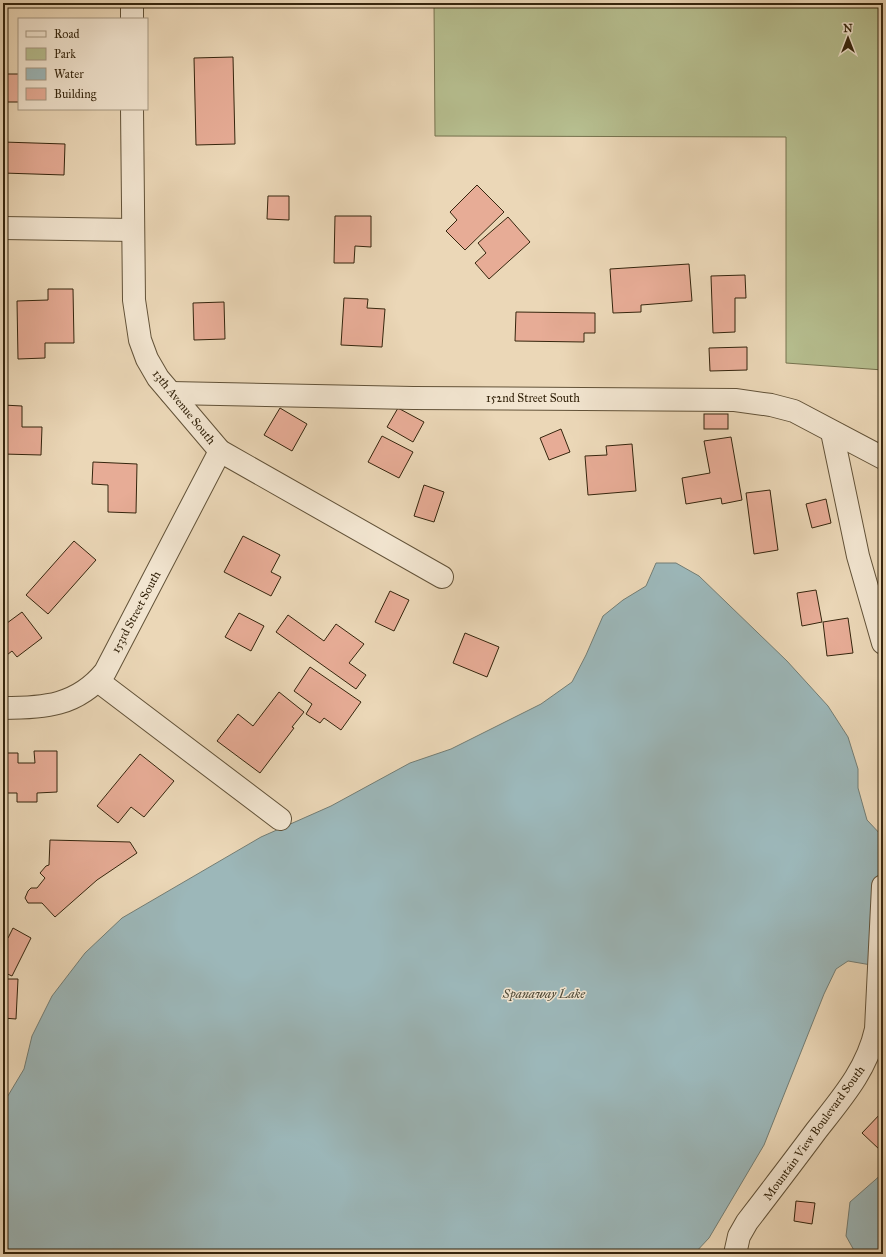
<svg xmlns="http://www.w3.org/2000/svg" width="886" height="1257" font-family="'IM FELL Great Primer',serif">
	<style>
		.green { fill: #b6be8f; stroke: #76724e }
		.water { fill: #9cb7b9; stroke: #737d74 }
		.building { fill: #e7ac96; stroke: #35250d }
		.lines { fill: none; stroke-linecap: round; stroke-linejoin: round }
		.minor-casing { stroke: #625238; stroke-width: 24 }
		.minor { stroke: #f2e5d0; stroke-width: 22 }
		.labels { text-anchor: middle; stroke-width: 3; stroke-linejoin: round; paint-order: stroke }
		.street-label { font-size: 12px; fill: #35250d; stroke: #f2e5d0 }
		.water-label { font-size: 13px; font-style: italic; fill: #4f4a38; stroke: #f2e5d0 }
	</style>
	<rect width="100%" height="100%" fill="#ebd7b7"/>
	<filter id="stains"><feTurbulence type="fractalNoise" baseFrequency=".005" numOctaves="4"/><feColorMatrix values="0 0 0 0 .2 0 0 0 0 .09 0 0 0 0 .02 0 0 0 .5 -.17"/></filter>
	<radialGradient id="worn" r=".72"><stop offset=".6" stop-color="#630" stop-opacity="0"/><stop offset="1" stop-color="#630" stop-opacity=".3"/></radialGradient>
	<!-- green -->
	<path class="green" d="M 434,3 L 883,3 L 883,370 L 786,363 L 786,137 L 435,136 Z"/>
	<!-- water -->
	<g class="water">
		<path d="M 656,563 L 676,563 L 699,576 L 787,661 L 828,706 L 848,737 L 858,769 L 858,788 L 867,820 L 883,837 L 883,967 L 848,961 L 836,969 L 824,994 L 764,1145 L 709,1238 L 694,1254 L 3,1254 L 3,1104 L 24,1069 L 32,1036 L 52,996 L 85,953 L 122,918 L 261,837 L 331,806 L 410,763 L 451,749 L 541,704 L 572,682 L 586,655 L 603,616 L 623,600 L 646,586 Z"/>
		<path d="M 883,1173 L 883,1254 L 856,1254 L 846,1236 L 850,1202 Z"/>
	</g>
	<!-- building -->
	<g class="building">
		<path d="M 233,57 L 235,144 L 196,145 L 194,58 Z"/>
		<rect x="3" y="74" width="16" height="28"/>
		<path d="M 3,142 L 65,144 L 64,175 L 3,173 Z"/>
		<path d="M 477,185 L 504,212 L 465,250 L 446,231 L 457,220 L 450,212 Z"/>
		<path d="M 268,196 L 289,196 L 289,220 L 267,219 Z"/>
		<path d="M 335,216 L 371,216 L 371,247 L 355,246 L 354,263 L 334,263 Z"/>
		<path d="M 508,217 L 530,242 L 489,279 L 475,263 L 486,253 L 478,243 Z"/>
		<path d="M 689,264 L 692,301 L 641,305 L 641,312 L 613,313 L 610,269 Z"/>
		<path d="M 745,275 L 746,298 L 735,298 L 735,332 L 713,333 L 711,276 Z"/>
		<path d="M 48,289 L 73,289 L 74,343 L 45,343 L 45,358 L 18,359 L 17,301 L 48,300 Z"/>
		<path d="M 344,298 L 368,299 L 367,308 L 385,309 L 382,347 L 341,345 Z"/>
		<path d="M 224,302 L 225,339 L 194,340 L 193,303 Z"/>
		<path d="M 516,312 L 595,313 L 595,333 L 584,333 L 584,342 L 515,341 Z"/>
		<path d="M 747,347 L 747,370 L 710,371 L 709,348 Z"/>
		<path d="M 3,405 L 22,406 L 22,427 L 42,427 L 41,455 L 3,454 Z"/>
		<path d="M 280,408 L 307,424 L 292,451 L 264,435 Z"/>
		<path d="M 398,408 L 424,422 L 413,442 L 387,427 Z"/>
		<rect x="704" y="414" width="24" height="15"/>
		<path d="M 561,429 L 570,452 L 549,460 L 540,438 Z"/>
		<path d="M 382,436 L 413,452 L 399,478 L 368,462 Z"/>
		<path d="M 731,437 L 742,500 L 722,504 L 721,498 L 686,504 L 682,478 L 710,473 L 704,441 Z"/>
		<path d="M 632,444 L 636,491 L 588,495 L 585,456 L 607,455 L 606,446 Z"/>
		<path d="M 93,462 L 137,464 L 136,513 L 108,512 L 108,485 L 92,484 Z"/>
		<path d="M 424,485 L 444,492 L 434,522 L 414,516 Z"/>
		<path d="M 770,490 L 778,550 L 754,554 L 746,493 Z"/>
		<path d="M 826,499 L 831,523 L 812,528 L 806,504 Z"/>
		<path d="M 243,536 L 280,555 L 271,572 L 281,577 L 271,596 L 224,572 Z"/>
		<path d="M 74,541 L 96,560 L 48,614 L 26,595 Z"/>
		<path d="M 816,590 L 822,622 L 802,626 L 797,593 Z"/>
		<path d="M 390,591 L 409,600 L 394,631 L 375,622 Z"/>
		<path d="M 22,612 L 42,638 L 17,657 L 12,651 L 3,658 L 3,626 Z"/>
		<path d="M 239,613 L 264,626 L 251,651 L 225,637 Z"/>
		<path d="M 288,615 L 324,641 L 336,624 L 364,644 L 349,663 L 366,675 L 356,689 L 276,632 Z"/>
		<path d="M 848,618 L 853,653 L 827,656 L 823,622 Z"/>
		<path d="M 465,633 L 499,647 L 487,677 L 453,663 Z"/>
		<path d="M 310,667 L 361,702 L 341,730 L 324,718 L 320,723 L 306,714 L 312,704 L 294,691 Z"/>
		<path d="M 279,692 L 304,712 L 292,727 L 294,728 L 260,773 L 217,741 L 238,714 L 253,726 Z"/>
		<path d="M 34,751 L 57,751 L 57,792 L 37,793 L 37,802 L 17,802 L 17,793 L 3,793 L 3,753 L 18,753 L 18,763 L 35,763 Z"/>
		<path d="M 140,754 L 174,781 L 144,817 L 131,807 L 118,823 L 97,806 Z"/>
		<path d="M 50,840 L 130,842 L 137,853 L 97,880 L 55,917 L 42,903 L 28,903 L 25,898 L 28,891 L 31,888 L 37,888 L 45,878 L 40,873 L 46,866 L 49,865 Z"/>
		<path d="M 13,928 L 31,938 L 12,976 L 3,972 L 3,935 L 8,938 Z"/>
		<path d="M 3,979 L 18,979 L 16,1019 L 3,1018 Z"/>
		<path d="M 883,1111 L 883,1147 L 880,1150 L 862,1133 Z"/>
		<path d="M 796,1201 L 815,1203 L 812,1224 L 794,1221 Z"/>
	</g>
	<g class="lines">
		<!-- minor casing -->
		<g class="minor-casing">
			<g id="minor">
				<path d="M 132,3 L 132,19"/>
				<path d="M 132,109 L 134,300 L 140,340 L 147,359 L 158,378 L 220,451 L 442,577"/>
				<path d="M 3,228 L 133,230"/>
				<path d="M 171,393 L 413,398 L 735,400 L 771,405 L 794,411 L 883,458"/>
				<path d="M 832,432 L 858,556 L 883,643"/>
				<path d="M 98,681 L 280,819"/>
				<path d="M 3,708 C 44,708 77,706 105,672 L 220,451"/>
				<path d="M 735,1254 L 739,1236 L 747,1222 C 770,1192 793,1162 816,1131 C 841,1099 867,1070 876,1029 L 883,886"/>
			</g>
		</g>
		<!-- minor -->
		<use href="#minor" class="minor"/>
	</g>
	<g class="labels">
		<!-- street labels -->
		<g class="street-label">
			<text x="533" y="402">152nd Street South</text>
			<text transform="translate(184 407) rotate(51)" y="4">13th Avenue South</text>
			<text transform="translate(136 612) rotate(-62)" y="4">153rd Street South</text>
			<text transform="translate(814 1133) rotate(-54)" y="4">Mountain View Boulevard South</text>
		</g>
		<!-- water labels -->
		<g class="water-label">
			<text x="544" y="998">Spanaway Lake</text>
		</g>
	</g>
	<!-- margin -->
	<rect width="886" height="1257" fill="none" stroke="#ebd7b7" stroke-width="16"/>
	<rect x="4" y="4" width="878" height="1249" fill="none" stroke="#35250d" stroke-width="2"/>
	<rect x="8" y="8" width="870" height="1241" fill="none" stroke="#35250d"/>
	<!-- legend -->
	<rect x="18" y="18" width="130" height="92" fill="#f2e5d0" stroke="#a69882"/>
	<rect x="26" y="31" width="20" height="6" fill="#f2e5d0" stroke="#a69882"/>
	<text x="54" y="38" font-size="12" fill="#35250d">Road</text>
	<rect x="26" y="48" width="20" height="12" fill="#b6be8f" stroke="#a69882"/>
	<text x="54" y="58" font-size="12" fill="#35250d">Park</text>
	<rect x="26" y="68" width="20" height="12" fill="#9cb7b9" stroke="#a69882"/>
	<text x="54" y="78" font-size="12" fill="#35250d">Water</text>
	<rect x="26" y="88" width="20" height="12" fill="#e7ac96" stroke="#a69882"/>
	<text x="54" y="98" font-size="12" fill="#35250d">Building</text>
	<!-- north arrow -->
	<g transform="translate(848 38)" stroke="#f2e5d0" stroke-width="3" paint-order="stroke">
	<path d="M0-3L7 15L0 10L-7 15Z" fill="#35250d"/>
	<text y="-6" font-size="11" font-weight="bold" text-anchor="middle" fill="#35250d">N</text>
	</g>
	<rect width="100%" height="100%" filter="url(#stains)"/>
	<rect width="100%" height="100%" fill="url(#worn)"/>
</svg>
